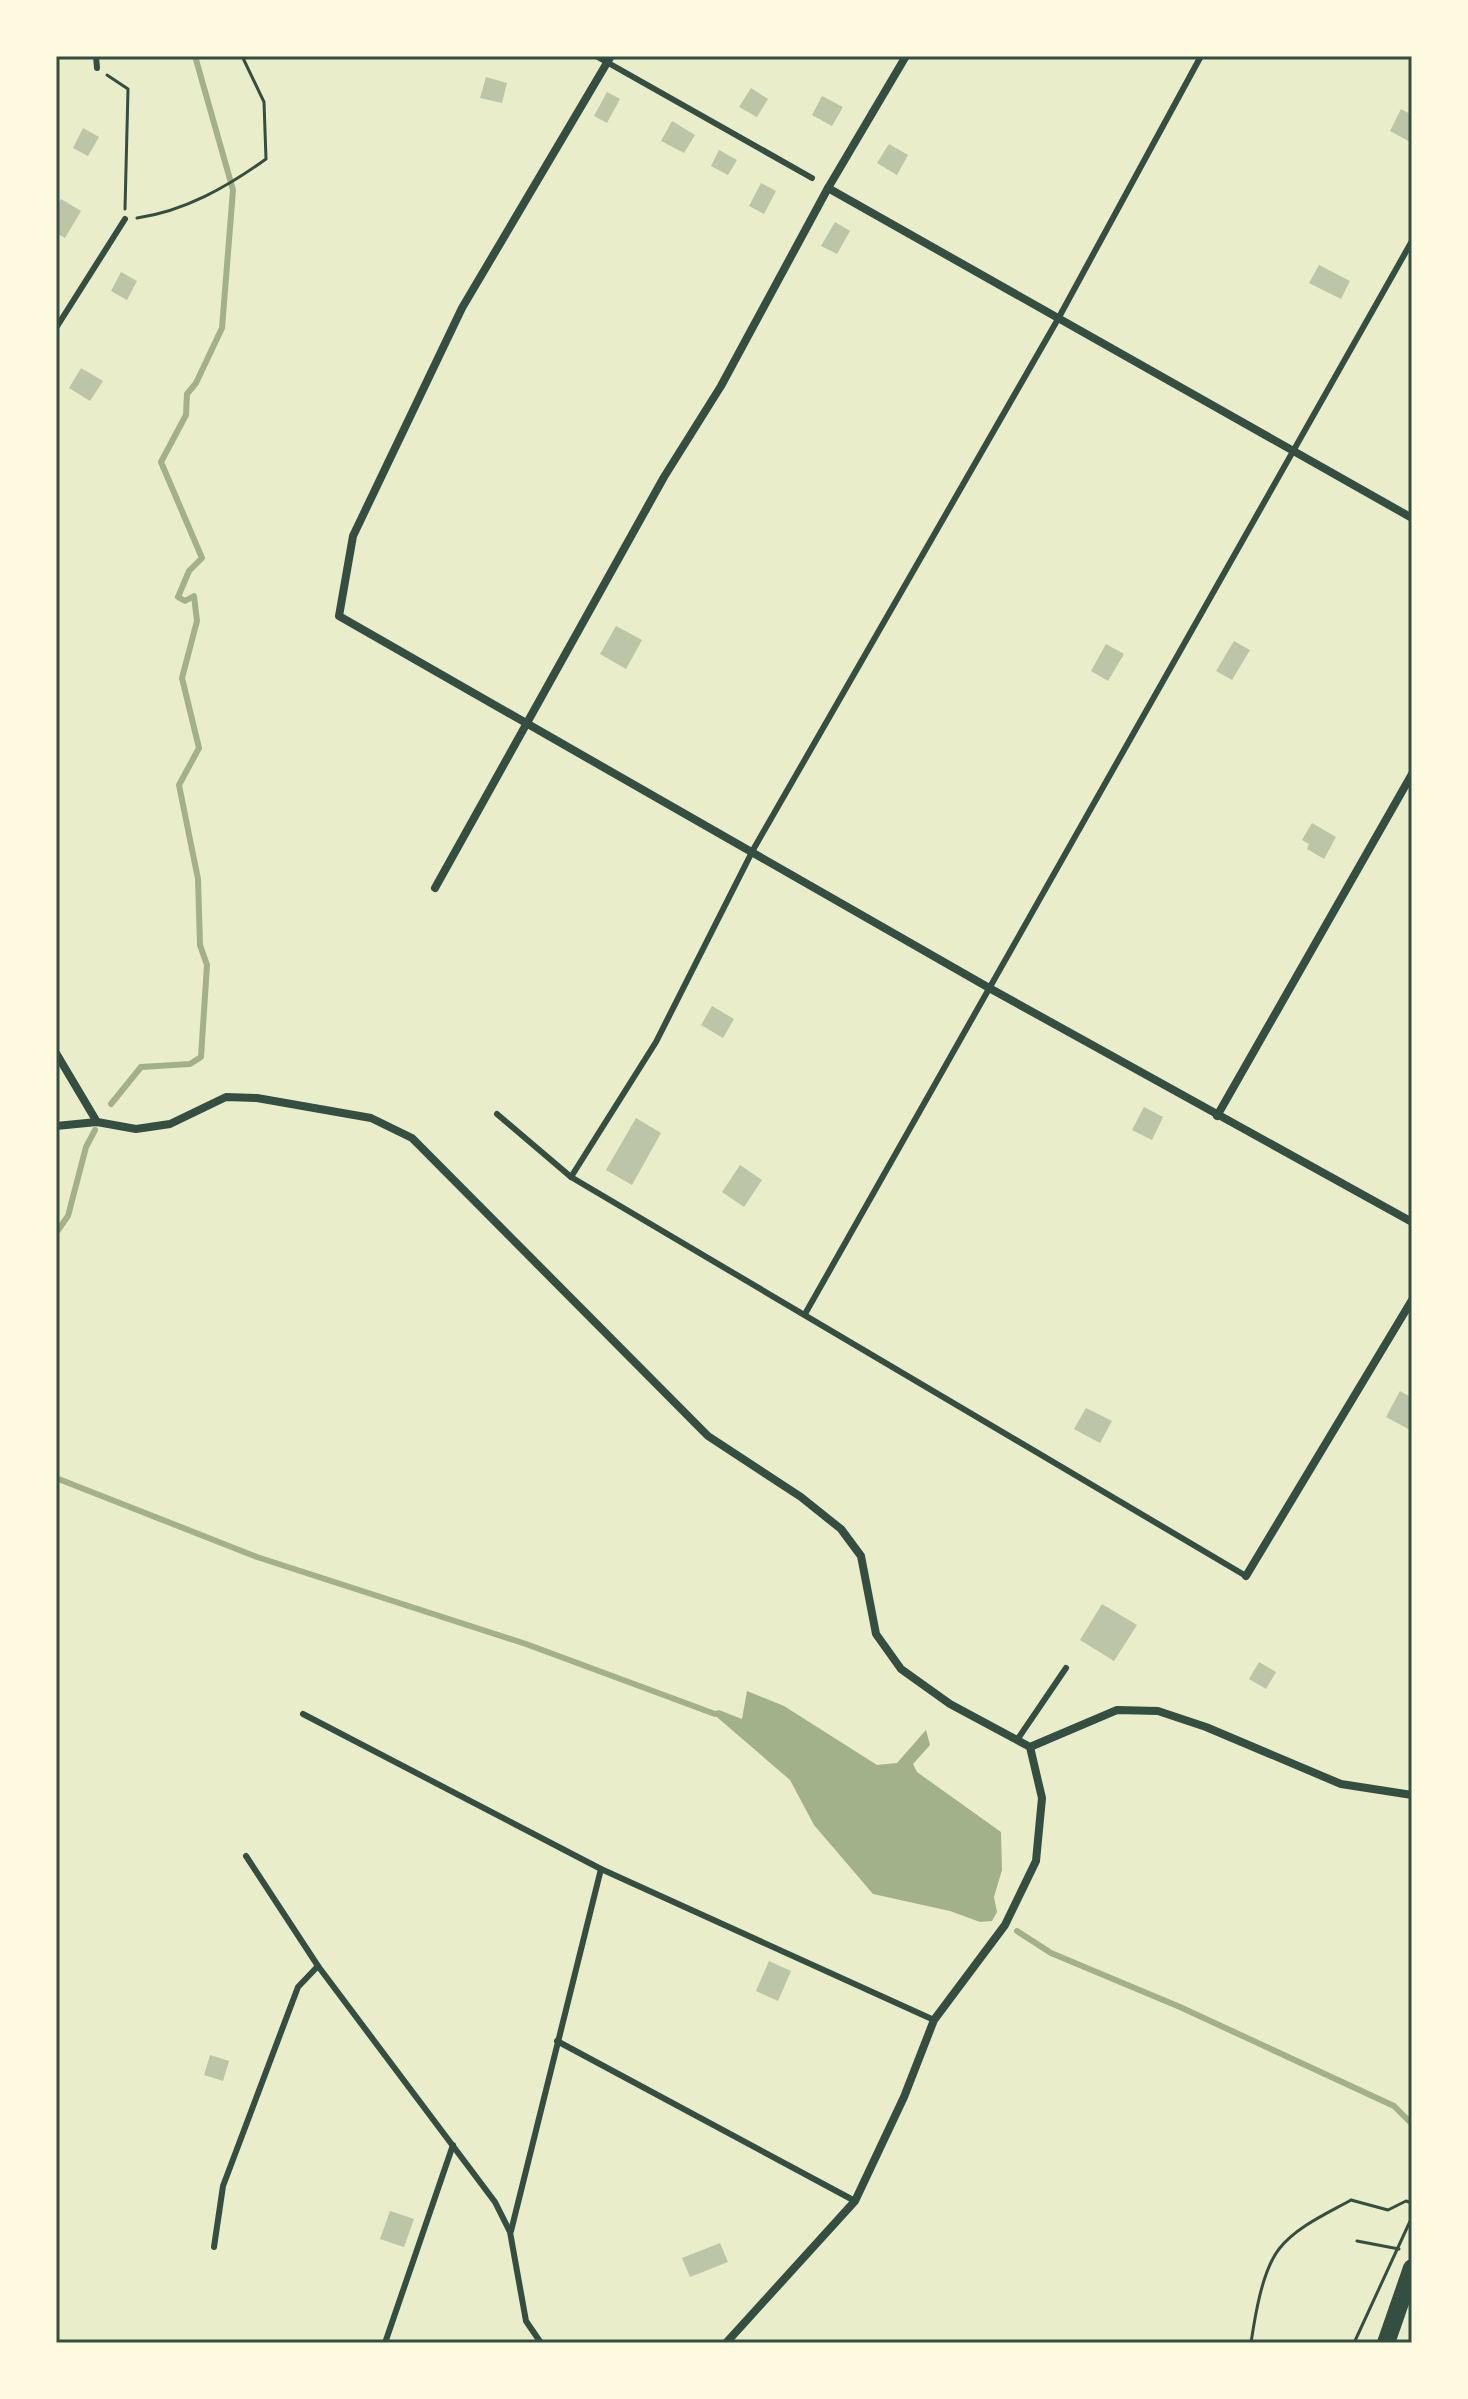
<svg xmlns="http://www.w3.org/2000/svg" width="1468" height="2399" font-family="Montserrat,sans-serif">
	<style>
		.water { fill: #a3b18a }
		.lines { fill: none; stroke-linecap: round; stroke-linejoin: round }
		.stream { stroke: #a3b18a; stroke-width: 6 }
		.building { fill: #bcc5a7 }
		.path { stroke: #344e41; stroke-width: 3 }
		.service { stroke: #344e41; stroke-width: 6 }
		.minor { stroke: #344e41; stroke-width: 8 }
		.primary { stroke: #344e41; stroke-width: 18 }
		.neatline { fill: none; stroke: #344e41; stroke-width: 3 }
	</style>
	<rect width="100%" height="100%" fill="#e9edc9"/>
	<!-- water -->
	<path class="water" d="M 747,1691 L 784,1706 L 877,1765 L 897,1763 L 926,1730 L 930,1745 L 913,1764 L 917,1772 L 1001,1832 L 1002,1870 L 994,1897 L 997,1912 L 992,1921 L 980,1922 L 950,1911 L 873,1894 L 814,1825 L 790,1780 L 711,1712 L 719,1710 L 742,1719 Z"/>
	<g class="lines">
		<!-- stream -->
		<g class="stream">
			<path d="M 111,1104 L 141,1067 L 190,1064 L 201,1057 L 207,965 L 200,945 L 198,879 L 179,785 L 199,748 L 182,678 L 197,621 L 194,596 L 185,601 L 178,597 L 189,571 L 202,558 L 161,462 L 186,415 L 187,394 L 196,383 L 222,328 L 233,190 L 195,56"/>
			<path d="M 56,1233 L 68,1216 L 86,1147 L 95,1130"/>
			<path d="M 56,1478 L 257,1557 L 526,1644 L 715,1714"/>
			<path d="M 1017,1931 L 1051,1953 L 1180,2007 L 1394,2106 L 1412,2124"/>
		</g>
	</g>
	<!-- building -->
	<g class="building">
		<path d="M 486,77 L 507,83 L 502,103 L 480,98 Z"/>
		<path d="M 751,88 L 768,99 L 757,117 L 739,107 Z"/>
		<path d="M 607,92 L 620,99 L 607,123 L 594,116 Z"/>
		<path d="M 822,96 L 843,107 L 832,126 L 812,115 Z"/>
		<path d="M 1401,109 L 1412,115 L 1412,143 L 1390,131 Z"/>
		<path d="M 672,121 L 695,135 L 684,153 L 661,141 Z"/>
		<path d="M 83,128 L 99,137 L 88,156 L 73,148 Z"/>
		<path d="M 889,144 L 908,155 L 897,175 L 877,163 Z"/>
		<path d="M 719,150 L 737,160 L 728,175 L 711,166 Z"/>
		<path d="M 761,183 L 776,191 L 764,214 L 749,206 Z"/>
		<path d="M 61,199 L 81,211 L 65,238 L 56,233 L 56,207 Z"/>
		<path d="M 835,222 L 850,231 L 837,254 L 821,246 Z"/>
		<path d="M 1319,265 L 1350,281 L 1341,299 L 1309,283 Z"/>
		<path d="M 121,272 L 137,281 L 127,300 L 111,291 Z"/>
		<path d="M 81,368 L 103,381 L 90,401 L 69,388 Z"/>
		<path d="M 616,626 L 642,640 L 626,669 L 600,654 Z"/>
		<path d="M 1234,641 L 1250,650 L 1232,680 L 1216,671 Z"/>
		<path d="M 1106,644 L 1124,654 L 1108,681 L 1091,671 Z"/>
		<path d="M 1312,823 L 1336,837 L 1324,859 L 1307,849 L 1309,844 L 1302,840 Z"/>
		<path d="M 712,1006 L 734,1019 L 723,1038 L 701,1025 Z"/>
		<path d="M 1144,1107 L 1163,1117 L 1152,1140 L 1132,1130 Z"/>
		<path d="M 636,1118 L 661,1133 L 632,1185 L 606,1170 Z"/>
		<path d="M 740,1165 L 762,1180 L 744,1207 L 722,1192 Z"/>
		<path d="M 1400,1391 L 1412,1398 L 1412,1431 L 1386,1417 Z"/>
		<path d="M 1086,1408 L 1112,1421 L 1100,1443 L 1074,1429 Z"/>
		<path d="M 1102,1604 L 1137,1625 L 1114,1661 L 1080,1640 Z"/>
		<path d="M 1259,1662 L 1276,1672 L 1266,1689 L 1249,1679 Z"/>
		<path d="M 769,1961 L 791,1971 L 778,2001 L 756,1991 Z"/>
		<path d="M 210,2055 L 229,2061 L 223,2081 L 204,2075 Z"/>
		<path d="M 390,2211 L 414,2219 L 404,2247 L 380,2239 Z"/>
		<path d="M 720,2243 L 728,2262 L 690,2277 L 682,2258 Z"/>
	</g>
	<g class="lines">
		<!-- path -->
		<g class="path">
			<path d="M 107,75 L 128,89 L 125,209"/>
			<path d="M 137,218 C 185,211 227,187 266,159 L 264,102 L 242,56"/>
			<path d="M 1357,2241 L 1399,2249"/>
			<path d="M 1251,2343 C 1255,2316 1262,2271 1279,2249 C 1296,2227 1328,2213 1351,2200 L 1388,2210 L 1406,2201 L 1412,2203"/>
			<path d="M 1354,2343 L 1412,2217"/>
		</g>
		<!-- service -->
		<g class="service">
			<path d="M 96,56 L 97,68"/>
			<path d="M 596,56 L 812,178"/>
			<path d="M 56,328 L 125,219"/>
			<path d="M 497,1114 L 571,1177 L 1246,1576"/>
			<path d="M 571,1177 L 656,1042 L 753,850 L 1058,319 L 1201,56"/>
			<path d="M 805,1314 L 1412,241"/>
			<path d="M 303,1714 L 601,1869 L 934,2020"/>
			<path d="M 1017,1740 L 1066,1668"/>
			<path d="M 246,1856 L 318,1966"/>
			<path d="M 557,2041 L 855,2201"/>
			<path d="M 511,2231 L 601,1869"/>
			<path d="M 214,2247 L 223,2186 L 298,1987 L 318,1966 L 495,2202 L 510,2232 L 526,2321 L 541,2343"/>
			<path d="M 385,2343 L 453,2145"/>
		</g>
		<!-- minor -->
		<g class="minor">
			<path d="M 611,56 L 462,308 L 353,536 L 339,616 L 991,989 L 1412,1222"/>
			<path d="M 828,188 L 1412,518"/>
			<path d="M 435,888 L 664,477 L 721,386 L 828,188 L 906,56"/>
			<path d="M 56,1053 L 97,1122"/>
			<path d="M 1217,1116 L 1412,774"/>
			<path d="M 56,1126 L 97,1122 L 136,1129 L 170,1124 L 226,1097 L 257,1098 L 371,1118 L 412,1138 L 708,1436 L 801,1497 L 841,1529 L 861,1556 L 876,1634 L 901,1669 L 950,1704 L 1030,1747 L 1042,1798 L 1036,1861 L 1005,1925 L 934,2020 L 904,2097 L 855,2201 L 726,2343"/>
			<path d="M 1246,1576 L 1412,1300"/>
			<path d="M 1030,1747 L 1117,1710 L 1158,1711 L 1206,1727 L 1341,1784 L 1412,1795"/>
		</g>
		<!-- primary -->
		<path class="primary" d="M 1386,2343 L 1412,2268"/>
	</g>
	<!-- border -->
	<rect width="1468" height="2399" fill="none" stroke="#fefae0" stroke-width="116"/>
	<rect x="58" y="58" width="1352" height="2283" class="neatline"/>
</svg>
